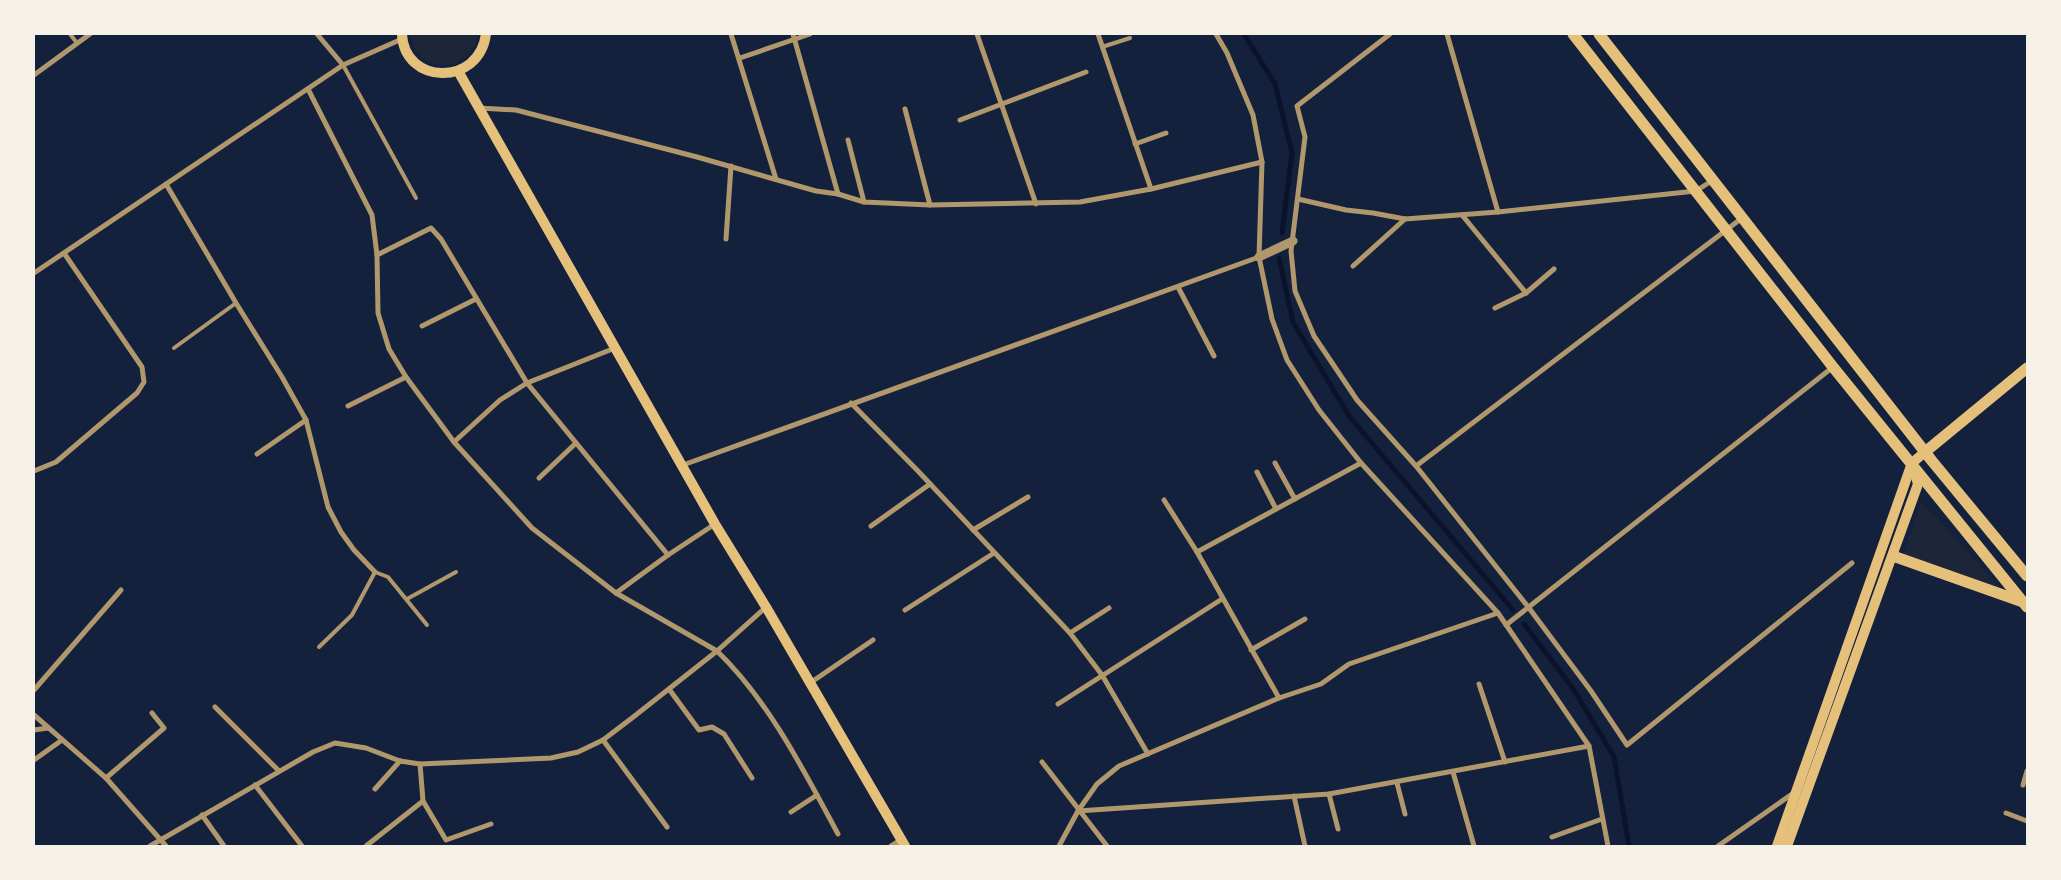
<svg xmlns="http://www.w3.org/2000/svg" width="2061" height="880" font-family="Barlow,sans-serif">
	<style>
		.green { fill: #1d2539 }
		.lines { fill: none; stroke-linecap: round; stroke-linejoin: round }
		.stream { stroke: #0b132b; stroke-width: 5 }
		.service { stroke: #b1986c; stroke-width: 4 }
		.minor { stroke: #b1986c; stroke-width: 5 }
		.tertiary { stroke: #b1986c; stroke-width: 9 }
		.secondary { stroke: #e5c07b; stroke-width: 10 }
		.primary { stroke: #e5c07b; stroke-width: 11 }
	</style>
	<rect width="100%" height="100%" fill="#14213d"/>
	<!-- green -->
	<g class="green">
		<path d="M 410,34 L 478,34 C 471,75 414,75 410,34 Z"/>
		<path d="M 1921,501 L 2001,589 L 1903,556 Z"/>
	</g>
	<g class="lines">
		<!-- stream -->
		<g class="stream">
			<path d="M 1244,34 L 1275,84 L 1292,153 L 1282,233"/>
			<path d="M 1279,258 L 1293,322 L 1349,416 L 1513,610"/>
			<path d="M 1524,624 L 1572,687 L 1614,757 L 1629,846"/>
		</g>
		<!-- service -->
		<g class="service">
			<path d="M 70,34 L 77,43"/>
			<path d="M 1102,47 L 1130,38"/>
			<path d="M 343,65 L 416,198"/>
			<path d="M 174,348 L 236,303"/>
			<path d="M 407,599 L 456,572"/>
			<path d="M 319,647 L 352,615 L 375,572 L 388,577 L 427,625"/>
		</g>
		<!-- minor -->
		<g class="minor">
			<path d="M 317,34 L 343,65"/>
			<path d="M 731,34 L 776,179"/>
			<path d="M 793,34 L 838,194"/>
			<path d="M 977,34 L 1036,204"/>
			<path d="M 1098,34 L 1151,189"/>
			<path d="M 1216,34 L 1227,53 L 1253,115 L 1262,162 L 1259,257 L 1272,319 L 1287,360 L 1319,410 L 1361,463 L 1498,613 L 1589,746 L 1608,846"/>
			<path d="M 1390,34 L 1297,106 L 1305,137 L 1291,251 L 1295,291 L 1314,336 L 1357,400 L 1416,466 L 1529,608 L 1591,691 L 1627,745 L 1852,563"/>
			<path d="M 1447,34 L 1498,212"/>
			<path d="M 740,58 L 810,34"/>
			<path d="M 34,75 L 90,34"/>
			<path d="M 308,89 L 372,215 L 377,255 L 378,313 L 389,349 L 406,377 L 454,442 L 532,528 L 616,593 L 717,651 C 769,701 804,771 838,834"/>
			<path d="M 479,108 L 516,110 L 697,157 L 816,191 L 838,194 L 864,202 L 930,205 L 1080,202 L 1151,189 L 1262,162"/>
			<path d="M 905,109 L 930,205"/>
			<path d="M 960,120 L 1086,72"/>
			<path d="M 848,140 L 864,202"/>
			<path d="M 1135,144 L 1166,133"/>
			<path d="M 166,184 L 236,303 L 282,377 L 306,420 L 328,507 L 341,532 L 354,550 L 375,572"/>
			<path d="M 1298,199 L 1346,210 L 1373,213 L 1405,219 L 1498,212 L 1696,191 L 1713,180"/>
			<path d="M 1462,215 L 1526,293"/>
			<path d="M 726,239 L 731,166"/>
			<path d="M 377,255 L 431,228 L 441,239 L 527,383 L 668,555"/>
			<path d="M 1353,266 L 1405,219"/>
			<path d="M 34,273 L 343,65 L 402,39"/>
			<path d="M 1178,287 L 1214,356"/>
			<path d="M 1495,308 L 1526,293 L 1554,269"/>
			<path d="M 422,326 L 476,299"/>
			<path d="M 851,403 L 918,471 L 1070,633 L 1102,675 L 1148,754"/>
			<path d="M 348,406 L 406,377"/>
			<path d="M 454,442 L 500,400 L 527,383 L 615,348"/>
			<path d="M 257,454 L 306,420"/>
			<path d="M 1275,463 L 1295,499"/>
			<path d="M 683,465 L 1259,257"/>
			<path d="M 1416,466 L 1742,218"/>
			<path d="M 34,471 L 56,462 L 137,393 L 144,382 L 142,367 L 64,253"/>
			<path d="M 1257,472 L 1276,509"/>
			<path d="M 539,478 L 576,443"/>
			<path d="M 1164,500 L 1197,552 L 1279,698"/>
			<path d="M 871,526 L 930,484"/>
			<path d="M 973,530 L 1028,497"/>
			<path d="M 1197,552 L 1361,463"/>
			<path d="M 616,593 L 668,555 L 715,524"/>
			<path d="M 905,610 L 994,553"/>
			<path d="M 1506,625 L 1833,367"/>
			<path d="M 1070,633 L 1109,608"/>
			<path d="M 1251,650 L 1305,619"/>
			<path d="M 810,683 L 873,640"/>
			<path d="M 1479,684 L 1505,762"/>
			<path d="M 669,689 L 699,730 L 712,727 L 724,734 L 752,778"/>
			<path d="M 34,690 L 121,590"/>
			<path d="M 1058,704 L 1222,599"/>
			<path d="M 215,707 L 279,771"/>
			<path d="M 34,715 L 106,778 L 166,846"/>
			<path d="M 34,730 L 48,728"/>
			<path d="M 603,740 L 667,827"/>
			<path d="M 34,760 L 62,740"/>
			<path d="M 1042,762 L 1107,846"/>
			<path d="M 420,764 L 423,801 L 446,840 L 491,824"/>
			<path d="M 1453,772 L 1474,846"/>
			<path d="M 106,778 L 164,728 L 152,713"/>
			<path d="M 1397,783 L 1405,814"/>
			<path d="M 255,785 L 302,846"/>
			<path d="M 2023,785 L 2027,771"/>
			<path d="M 375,789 L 400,761"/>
			<path d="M 1329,794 L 1338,829"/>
			<path d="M 1294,796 L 1305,846"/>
			<path d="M 1078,811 L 1329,794 L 1589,746"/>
			<path d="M 791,812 L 817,795"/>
			<path d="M 2006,813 L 2027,821"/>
			<path d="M 202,815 L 224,846"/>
			<path d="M 1552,837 L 1602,819"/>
			<path d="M 150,846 L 313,752 L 335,743 L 366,748 L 400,761 L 420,764 L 551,758 L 578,752 L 603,740 L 632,718 L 717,651 L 766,607"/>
			<path d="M 366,846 L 423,801"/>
			<path d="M 891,846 L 901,840"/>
			<path d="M 1059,846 L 1078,811 L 1097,784 L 1119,766 L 1279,698 L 1321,684 L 1349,664 L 1498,613"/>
			<path d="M 1718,846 L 1795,792"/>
		</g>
		<!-- tertiary -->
		<path class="tertiary" d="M 1259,257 L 1293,241"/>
		<!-- secondary -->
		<g class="secondary">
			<path d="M 402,34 C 404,85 479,87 486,34"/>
			<path d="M 458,71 L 715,524 L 766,607 L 905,846"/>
			<path d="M 1777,846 L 1912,463 L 1925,452"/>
			<path d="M 1787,846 L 1918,484 L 1913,467"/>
		</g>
		<!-- primary -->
		<g class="primary">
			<path d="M 1573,34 L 1833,367 L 2027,607"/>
			<path d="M 1599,34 L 1932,461 L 2027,576"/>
			<path d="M 1925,452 L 2027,368"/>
			<path d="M 1893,556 L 2023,602"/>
		</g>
	</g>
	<!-- border -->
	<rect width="2061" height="880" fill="none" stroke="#f6f1e7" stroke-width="70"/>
</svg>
